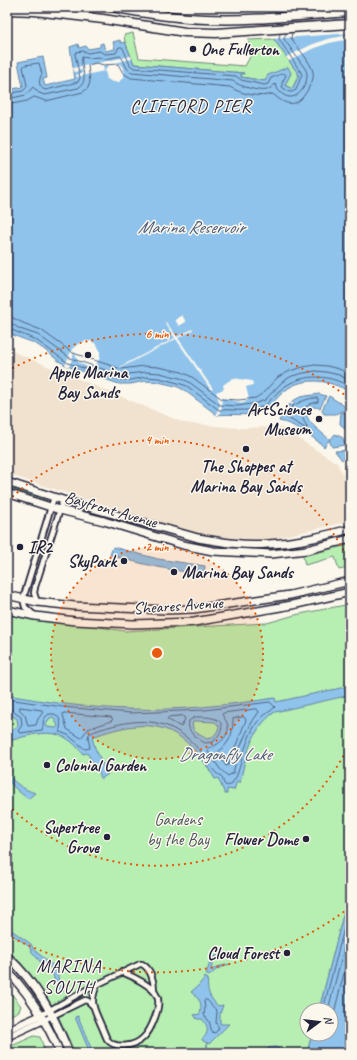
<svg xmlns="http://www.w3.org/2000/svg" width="357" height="1060" font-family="Caveat,sans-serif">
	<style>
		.built { fill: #f1e2cf }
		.green { fill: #b7eeb1; stroke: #6c8876 }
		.water { fill: #8fc3ec; stroke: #6383a5; fill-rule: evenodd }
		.pier { fill: #fbf7ec }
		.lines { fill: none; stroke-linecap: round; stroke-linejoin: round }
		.shore { stroke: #4e6282; stroke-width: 1 }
		.stream { stroke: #6383a5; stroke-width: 1.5 }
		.minor-casing { stroke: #22223b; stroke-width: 8 }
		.tertiary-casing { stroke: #22223b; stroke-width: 9 }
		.secondary-casing { stroke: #22223b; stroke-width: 10 }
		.primary-casing { stroke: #22223b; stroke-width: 10 }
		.trunk-casing { stroke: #22223b; stroke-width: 11 }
		.minor { stroke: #fbf7ec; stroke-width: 4.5 }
		.tertiary { stroke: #fbf7ec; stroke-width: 6 }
		.secondary { stroke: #fbf7ec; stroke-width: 7 }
		.primary { stroke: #fbf7ec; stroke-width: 7 }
		.trunk { stroke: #fbf7ec; stroke-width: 8 }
		.ring { fill: none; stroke: #e8590c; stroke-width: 2; stroke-dasharray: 2 4 }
		.poi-dot { fill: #22223b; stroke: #fbf7ec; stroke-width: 1.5 }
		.labels { text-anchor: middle; stroke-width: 3; stroke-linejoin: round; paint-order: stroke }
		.poi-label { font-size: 17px; font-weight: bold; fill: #22223b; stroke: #fbf7ec; text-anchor: end }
		.street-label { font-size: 17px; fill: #22223b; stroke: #fbf7ec }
		.park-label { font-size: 17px; fill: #475558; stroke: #fbf7ec }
		.neighbourhood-label { font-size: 18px; letter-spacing: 1px; fill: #22223b; stroke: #fbf7ec }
		.water-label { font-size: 18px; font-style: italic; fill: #485a79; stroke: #fbf7ec }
		.centre { fill: #e8590c; stroke: #fbf7ec; stroke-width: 2 }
		.ring-label { font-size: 12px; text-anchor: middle; font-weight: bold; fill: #e8590c; stroke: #fbf7ec; stroke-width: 3; stroke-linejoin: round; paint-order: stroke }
	</style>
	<rect width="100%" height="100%" fill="#fbf7ec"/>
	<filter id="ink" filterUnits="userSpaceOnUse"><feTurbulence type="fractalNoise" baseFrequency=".025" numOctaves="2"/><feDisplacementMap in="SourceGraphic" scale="8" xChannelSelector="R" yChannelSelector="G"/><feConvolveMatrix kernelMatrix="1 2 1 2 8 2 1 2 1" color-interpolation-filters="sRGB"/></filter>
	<g filter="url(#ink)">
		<!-- built -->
		<g class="built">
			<path d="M 7,7 L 122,7 L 103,19 Z"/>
			<path d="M 7,349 L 184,423 L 238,428 L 280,427 L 337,463 L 346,480 L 347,522 L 266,540 L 197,535 L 7,474 Z"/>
		</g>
		<!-- green -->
		<g class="green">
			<path d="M 133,33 L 139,58 L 245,66 L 252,53 L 248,40 L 274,39 L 299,75 L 292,89 L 285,85 L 291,73 L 265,81 L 241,77 L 241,74 L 243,73 L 134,64 L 125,42 L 124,35 Z"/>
			<path d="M 7,486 L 47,499 L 46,501 L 7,489 Z"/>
			<path d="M 348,545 L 348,568 L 339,570 L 335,557 L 305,565 L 303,556 Z"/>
			<path d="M 350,604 L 350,888 L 319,1010 L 307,1010 L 307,1034 L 312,1034 L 307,1053 L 75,1053 L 56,1011 L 35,982 L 7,951 L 7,613 L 125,631 L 267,623 L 295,615 Z"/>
			<path d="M 7,988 L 21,1006 L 19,1011 L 7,1017 Z"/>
			<path d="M 34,1036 L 40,1037 L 46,1053 L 7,1053 L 7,1048 Z"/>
		</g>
		<!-- water -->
		<g class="water">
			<path d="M 286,7 L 350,7 L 350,392 C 328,379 301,375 281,394 C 274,401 270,409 260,412 C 246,417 231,413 217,415 L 184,390 L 176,386 L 158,382 L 145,381 L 131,384 L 119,384 L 67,366 C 55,360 47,350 36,344 C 26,339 16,338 7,331 L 7,90 L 23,87 L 18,62 L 43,57 L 47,78 L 43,79 L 45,86 L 75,79 L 70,47 L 76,45 L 78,44 L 79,48 L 86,46 L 88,49 L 100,47 L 100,44 L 103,43 L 105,51 L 115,49 L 113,42 L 120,40 L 121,43 L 125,42 L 134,64 L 244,73 L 244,74 L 241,74 L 241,77 L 265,81 L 268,75 L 288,67 L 291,73 L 285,85 L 292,89 L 299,75 L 274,39 Z"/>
			<path d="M 319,394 L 326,396 L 320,408 C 315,407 311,406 308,410 C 301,419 323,433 329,439 L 331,439 L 335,434 L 343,438 L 345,445 L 332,447 L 329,440 L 324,447 C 314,437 293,423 279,421 L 282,413 L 290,404 L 292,406 L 295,403 L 291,402 L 300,397 Z"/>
			<path d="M 329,396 L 343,405 L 347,410 L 342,411 L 342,413 L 348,412 L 350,415 L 350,431 L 348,431 L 340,424 L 341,411 L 336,414 L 324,414 L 322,410 Z"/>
			<path d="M 350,450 L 342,460 L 335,451 Z"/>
			<path d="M 113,547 L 158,559 L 205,566 L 204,574 C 172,571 141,564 110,555 Z"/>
			<path d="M 350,686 L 350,695 L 275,712 C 252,727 245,758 240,783 L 237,781 L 234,790 L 227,789 L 227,794 L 225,794 L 218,778 L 215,779 C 182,723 152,715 92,737 L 95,748 L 108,774 L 101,779 L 99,772 L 87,753 L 83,754 C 78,748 73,742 66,738 C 48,728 25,736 7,742 L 7,732 L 13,730 L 18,725 L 17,719 L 7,712 L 7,695 C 47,702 88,708 129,709 C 176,711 229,705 275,698 L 276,702 ZM 52,717 L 54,718 L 58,726 L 56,728 L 47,727 L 46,725 L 48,720 ZM 196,721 L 215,722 L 219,726 C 218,733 213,738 207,739 C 200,735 190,731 193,722 Z"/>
			<path d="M 7,773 C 14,783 23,789 35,793 L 28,799 C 20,792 7,784 7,773 Z"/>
			<path d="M 350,888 L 350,1053 L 307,1053 L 312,1034 L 331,1034 L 331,1010 L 319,1010 Z"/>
			<path d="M 7,927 L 31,944 L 34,950 L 56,968 L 60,986 L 64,991 L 60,992 L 56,985 L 51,968 L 48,966 L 43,965 L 32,952 L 29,946 L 7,931 Z"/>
			<path d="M 227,953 L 228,954 L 213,959 L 211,970 L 212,970 L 217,967 L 230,964 L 217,969 L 209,976 L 206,974 L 212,957 Z"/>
			<path d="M 205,977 L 208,979 C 206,991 210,998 218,1006 L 223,1005 L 220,1014 L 220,1024 L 229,1024 L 209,1044 L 203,1041 L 202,1039 C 210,1033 208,1025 202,1019 L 197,1019 L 194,1015 L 200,1014 C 203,1002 199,999 191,992 L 199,985 Z"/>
			<path d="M 78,1016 L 93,1053 L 90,1053 L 75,1017 Z"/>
			<path d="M 276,1047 L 286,1053 L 269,1053 L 268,1048 Z"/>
		</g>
		<!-- pier -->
		<g class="pier">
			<path d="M 308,7 L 350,7 L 350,18 L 277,25 L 283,9 Z"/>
			<path d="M 350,19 L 350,33 L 272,39 L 277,26 Z"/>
			<path d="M 350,35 L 350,39 L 329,43 L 312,49 L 289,61 L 286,57 L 311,45 L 327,39 Z"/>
			<path d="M 131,56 L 132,59 L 114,63 L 120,64 L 124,69 L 124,76 L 119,82 L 113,82 L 107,79 L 105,71 L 109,64 L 103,66 L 104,71 L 77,77 L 76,75 L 83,73 L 82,70 L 74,72 L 73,68 Z"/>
			<path d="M 182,315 L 186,322 L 179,326 L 175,320 Z"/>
			<path d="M 166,322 L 177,337 L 192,329 L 193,330 L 178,338 L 213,389 L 211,390 L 176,339 L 122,367 L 121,366 L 175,338 L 165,323 Z"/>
			<path d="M 86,341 L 91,341 L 96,344 L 100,350 L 100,358 L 97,363 L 93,366 L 87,367 L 78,362 L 75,354 L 75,351 L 69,367 L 65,365 L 72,349 L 79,343 Z"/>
			<path d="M 233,378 L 252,381 L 253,385 L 246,387 L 249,399 L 244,403 L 221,398 L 222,406 L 219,415 L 217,415 L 216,414 L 220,405 L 216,392 L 224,389 L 223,385 Z"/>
		</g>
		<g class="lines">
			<!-- shore -->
			<g class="shore">
				<path d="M 7,94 L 23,91 L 26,88 L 27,85 L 23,67 L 25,65 L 39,63 L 42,74 C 39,79 38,85 43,89 L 46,90 L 78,82 L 80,78 L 75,54 L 76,52 L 83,51 L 88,53 L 99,51 L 105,54 L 116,53 L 119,47 L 122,47 L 123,48 L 130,65 L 134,68 L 236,76 L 241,80 L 264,85 L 268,84 L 271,78 L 284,73 L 286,75 L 282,83 L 282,87 L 289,92 L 292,92 L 296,90 L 302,74 L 279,39 L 280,34"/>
				<path d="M 7,99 L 26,95 L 33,87 L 39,93 L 45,95 L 78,88 C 90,81 80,68 82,57 L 89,58 L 98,57 L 105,59 L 120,56 C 126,61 124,69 132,72 L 233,81 C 238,86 260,92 267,90 C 270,89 273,86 275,84 C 277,86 277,90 280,92 C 296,108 311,82 306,70 L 284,39 L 286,33"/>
				<path d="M 7,105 L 27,101 L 34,97 L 46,101 L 83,92 L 88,88 L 90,82 L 88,65 L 96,63 L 104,65 L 118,64 L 123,73 L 131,78 L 230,87 C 240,94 261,98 273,94 C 289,109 300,106 309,87 C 312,82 314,78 313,72 C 311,62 297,47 291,38 L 292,33"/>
				<path d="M 7,317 L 13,318 L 23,323 L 41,330 L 73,353 L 121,369 L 144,366 L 158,367 L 182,372 L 192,377 L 222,399 L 239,400 L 256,398 L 263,393 L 278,377 L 290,371 L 303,367 L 315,365 L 327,366 L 339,369 L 350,374"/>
				<path d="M 7,323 L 12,324 L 20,329 L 38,335 L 70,358 L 120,375 L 146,372 L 160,373 L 180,378 L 189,382 L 220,405 L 238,406 L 257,403 L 265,400 L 282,382 L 292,376 L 304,373 L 315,371 L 326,372 L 339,375 L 350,381"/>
				<path d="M 7,328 L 36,340 L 68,363 L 119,380 L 131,380 L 146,377 L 159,378 L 178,383 L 187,386 L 219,410 C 232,409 245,412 258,408 C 268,406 272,397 279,391 C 299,373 328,373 350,387"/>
				<path d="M 313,398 L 318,398 L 318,402 C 304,404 297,413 307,426 L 307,428 L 305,428 L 286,417 C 287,406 303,400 313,398 Z"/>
				<path d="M 7,699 L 63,707 L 131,713 L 205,710 L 270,702 L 275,707 C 269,713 261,716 256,724 C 246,739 243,758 237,775 C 236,778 233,781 231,785 C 229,785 227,786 225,785 C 223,783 223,778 221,776 C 219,773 219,776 216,773 C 211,768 206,757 200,751 C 176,722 148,716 112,726 C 105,728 96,730 89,734 L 88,738 L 90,748 L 85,749 L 68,735 L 60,732 C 60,724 63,721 55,714 L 49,714 C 40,720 45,723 42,730 L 20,733 L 18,731 L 22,725 L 21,717 L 11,710 L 7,709"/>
				<path d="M 20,707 L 42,710 L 43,712 L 38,719 L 36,725 L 28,726 L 25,715 L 20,710 Z"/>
				<path d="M 257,709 L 259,712 C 245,730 238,752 233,773 L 228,776 L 220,769 L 207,750 L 208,748 C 218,746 232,735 227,723 C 226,720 223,717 222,714 L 224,713 Z"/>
				<path d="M 64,713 L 111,717 L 113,719 L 111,721 L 88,729 L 81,738 L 67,729 L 63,715 Z"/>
				<path d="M 183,716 L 185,719 L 181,727 L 167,719 L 169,717 Z"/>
				<path d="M 196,717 C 216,716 233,721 213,742 L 205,743 C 197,738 186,732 189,721 Z"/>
				<path d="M 244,717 L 246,720 L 228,765 L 226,766 L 217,753 C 230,742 233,736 233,719 Z"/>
				<path d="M 205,1000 L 207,1000 L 217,1011 L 216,1023 L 219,1028 L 215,1033 L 212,1032 L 209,1021 L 204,1015 L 205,1008 L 204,1001 Z"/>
				<path d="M 323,1010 L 350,905"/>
				<path d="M 328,1010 L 350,925"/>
				<path d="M 331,1019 L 334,1013 L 350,949"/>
			</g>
			<!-- stream -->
			<path class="stream" d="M 207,1047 L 207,1043"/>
			<!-- minor casing -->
			<g class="minor-casing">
				<g id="minor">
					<path d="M 37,602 L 34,593 L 35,587 L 63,500"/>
					<path d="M 34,615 L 25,607 L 23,599 L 54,497"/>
					<path d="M 97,985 C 89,1003 94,1008 101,1025 C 103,1029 105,1035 107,1039 C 115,1050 135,1046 143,1038 C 151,1031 162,1005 157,996 C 153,986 132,976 122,972"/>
					<path d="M 41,1015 L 86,990 L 140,964 L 142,964 C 151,969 154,981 154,990"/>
					<path d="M 44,1020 L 85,1000 L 88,1001 L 93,1006"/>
				</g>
			</g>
			<!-- tertiary casing -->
			<g class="tertiary-casing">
				<g id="tertiary">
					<path d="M 7,1030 L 41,1015"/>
					<path d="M 7,1037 L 44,1020"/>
				</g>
			</g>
			<!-- secondary casing -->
			<g class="secondary-casing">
				<g id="secondary">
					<path d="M 7,482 L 63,500 L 198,538 C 221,542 245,546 268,544 C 296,543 323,536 350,529"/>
					<path d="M 7,493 L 60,510 L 104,521 L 183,545 L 213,551 L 271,554 L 307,550 L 350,539"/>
					<path d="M 7,956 C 37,984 54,1015 69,1053"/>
					<path d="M 7,971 C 30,994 47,1023 60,1053"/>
				</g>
			</g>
			<!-- primary casing -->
			<g class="primary-casing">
				<g id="primary">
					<path d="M 7,595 L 37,602 L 75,606 L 166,610 L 194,609 L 290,595 L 350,581"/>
					<path d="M 7,610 L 35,616 L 75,621 L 133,624 L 194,622 L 292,605 L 350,592"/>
				</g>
			</g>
			<!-- trunk casing -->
			<g class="trunk-casing">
				<g id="trunk">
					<path d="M 112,7 C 143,13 174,18 206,19 C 254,21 302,15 350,12"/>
					<path d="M 7,10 L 35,11 L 103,19 L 185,32 L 216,33 L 350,24"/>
				</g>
			</g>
			<!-- minor -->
			<use href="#minor" class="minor"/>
			<!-- tertiary -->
			<use href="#tertiary" class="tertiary"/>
			<!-- secondary -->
			<use href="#secondary" class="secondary"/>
			<!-- primary -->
			<use href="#primary" class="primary"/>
			<!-- trunk -->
			<use href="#trunk" class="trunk"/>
		</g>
	</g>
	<!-- distance rings -->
	<circle cx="157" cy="653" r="106" fill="#e8590c" fill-opacity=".12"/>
	<g class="ring">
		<circle cx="157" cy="653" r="106"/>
		<path d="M349 745A213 213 0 0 1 8 805M8 501A213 213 0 0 1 349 561"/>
		<path d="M349 908A319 319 0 0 1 7 935M7 371A319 319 0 0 1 349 398"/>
	</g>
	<!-- markers -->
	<g class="poi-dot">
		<circle cx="193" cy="49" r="4"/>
		<circle cx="88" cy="355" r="4"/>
		<circle cx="319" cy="419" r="4"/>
		<circle cx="246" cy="449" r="4"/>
		<circle cx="20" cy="547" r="4"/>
		<circle cx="124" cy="561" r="4"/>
		<circle cx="174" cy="572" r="4"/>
		<circle cx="47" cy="765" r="4"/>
		<circle cx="107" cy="837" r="4"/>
		<circle cx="306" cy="839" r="4"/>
		<circle cx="287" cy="953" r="4"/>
	</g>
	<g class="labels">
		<!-- poi labels -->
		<g class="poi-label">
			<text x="201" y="55" text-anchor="start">One Fullerton</text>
			<text x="88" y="378" text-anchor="middle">Apple Marina<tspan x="88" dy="20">Bay Sands</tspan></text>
			<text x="311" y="415">ArtScience<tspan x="311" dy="20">Museum</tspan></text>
			<text x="246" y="472" text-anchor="middle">The Shoppes at<tspan x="246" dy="20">Marina Bay Sands</tspan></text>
			<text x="28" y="553" text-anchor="start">IR2</text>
			<text x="116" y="567">SkyPark</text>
			<text x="182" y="578" text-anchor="start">Marina Bay Sands</text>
			<text x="55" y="771" text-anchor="start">Colonial Garden</text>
			<text x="99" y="833">Supertree<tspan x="99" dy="20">Grove</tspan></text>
			<text x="298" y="845">Flower Dome</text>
			<text x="279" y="959">Cloud Forest</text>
		</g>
		<!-- street labels -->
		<g class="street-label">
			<text transform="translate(111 509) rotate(16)" y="6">Bayfront Avenue</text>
			<text transform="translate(178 605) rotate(-4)" y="6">Sheares Avenue</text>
		</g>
		<!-- park labels -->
		<g class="park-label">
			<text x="178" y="825">Gardens<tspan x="178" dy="20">by the Bay</tspan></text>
		</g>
		<!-- neighbourhood labels -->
		<g class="neighbourhood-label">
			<text x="191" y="112">CLIFFORD PIER</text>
			<text x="69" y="972">MARINA<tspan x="69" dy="21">SOUTH</tspan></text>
		</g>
		<!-- water labels -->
		<g class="water-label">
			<text x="191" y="233">Marina Reservoir</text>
			<text x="225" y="760">Dragonfly Lake</text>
		</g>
	</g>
	<circle cx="157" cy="653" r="6" class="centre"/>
	<g class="ring-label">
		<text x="157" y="338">6 min</text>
		<text x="157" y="444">4 min</text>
		<text x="157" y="551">2 min</text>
	</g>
	<!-- margin -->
	<rect width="357" height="1060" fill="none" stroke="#fbf7ec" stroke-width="24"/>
	<rect x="12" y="12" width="333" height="1036" fill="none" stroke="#22223b" stroke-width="1.5" filter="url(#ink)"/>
	<!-- north arrow -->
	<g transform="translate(319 1022) rotate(75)"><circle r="19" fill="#fbf7ec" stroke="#a4a2a5"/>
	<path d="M0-3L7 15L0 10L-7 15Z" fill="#22223b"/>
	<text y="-6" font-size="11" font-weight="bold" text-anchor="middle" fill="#22223b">N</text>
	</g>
</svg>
